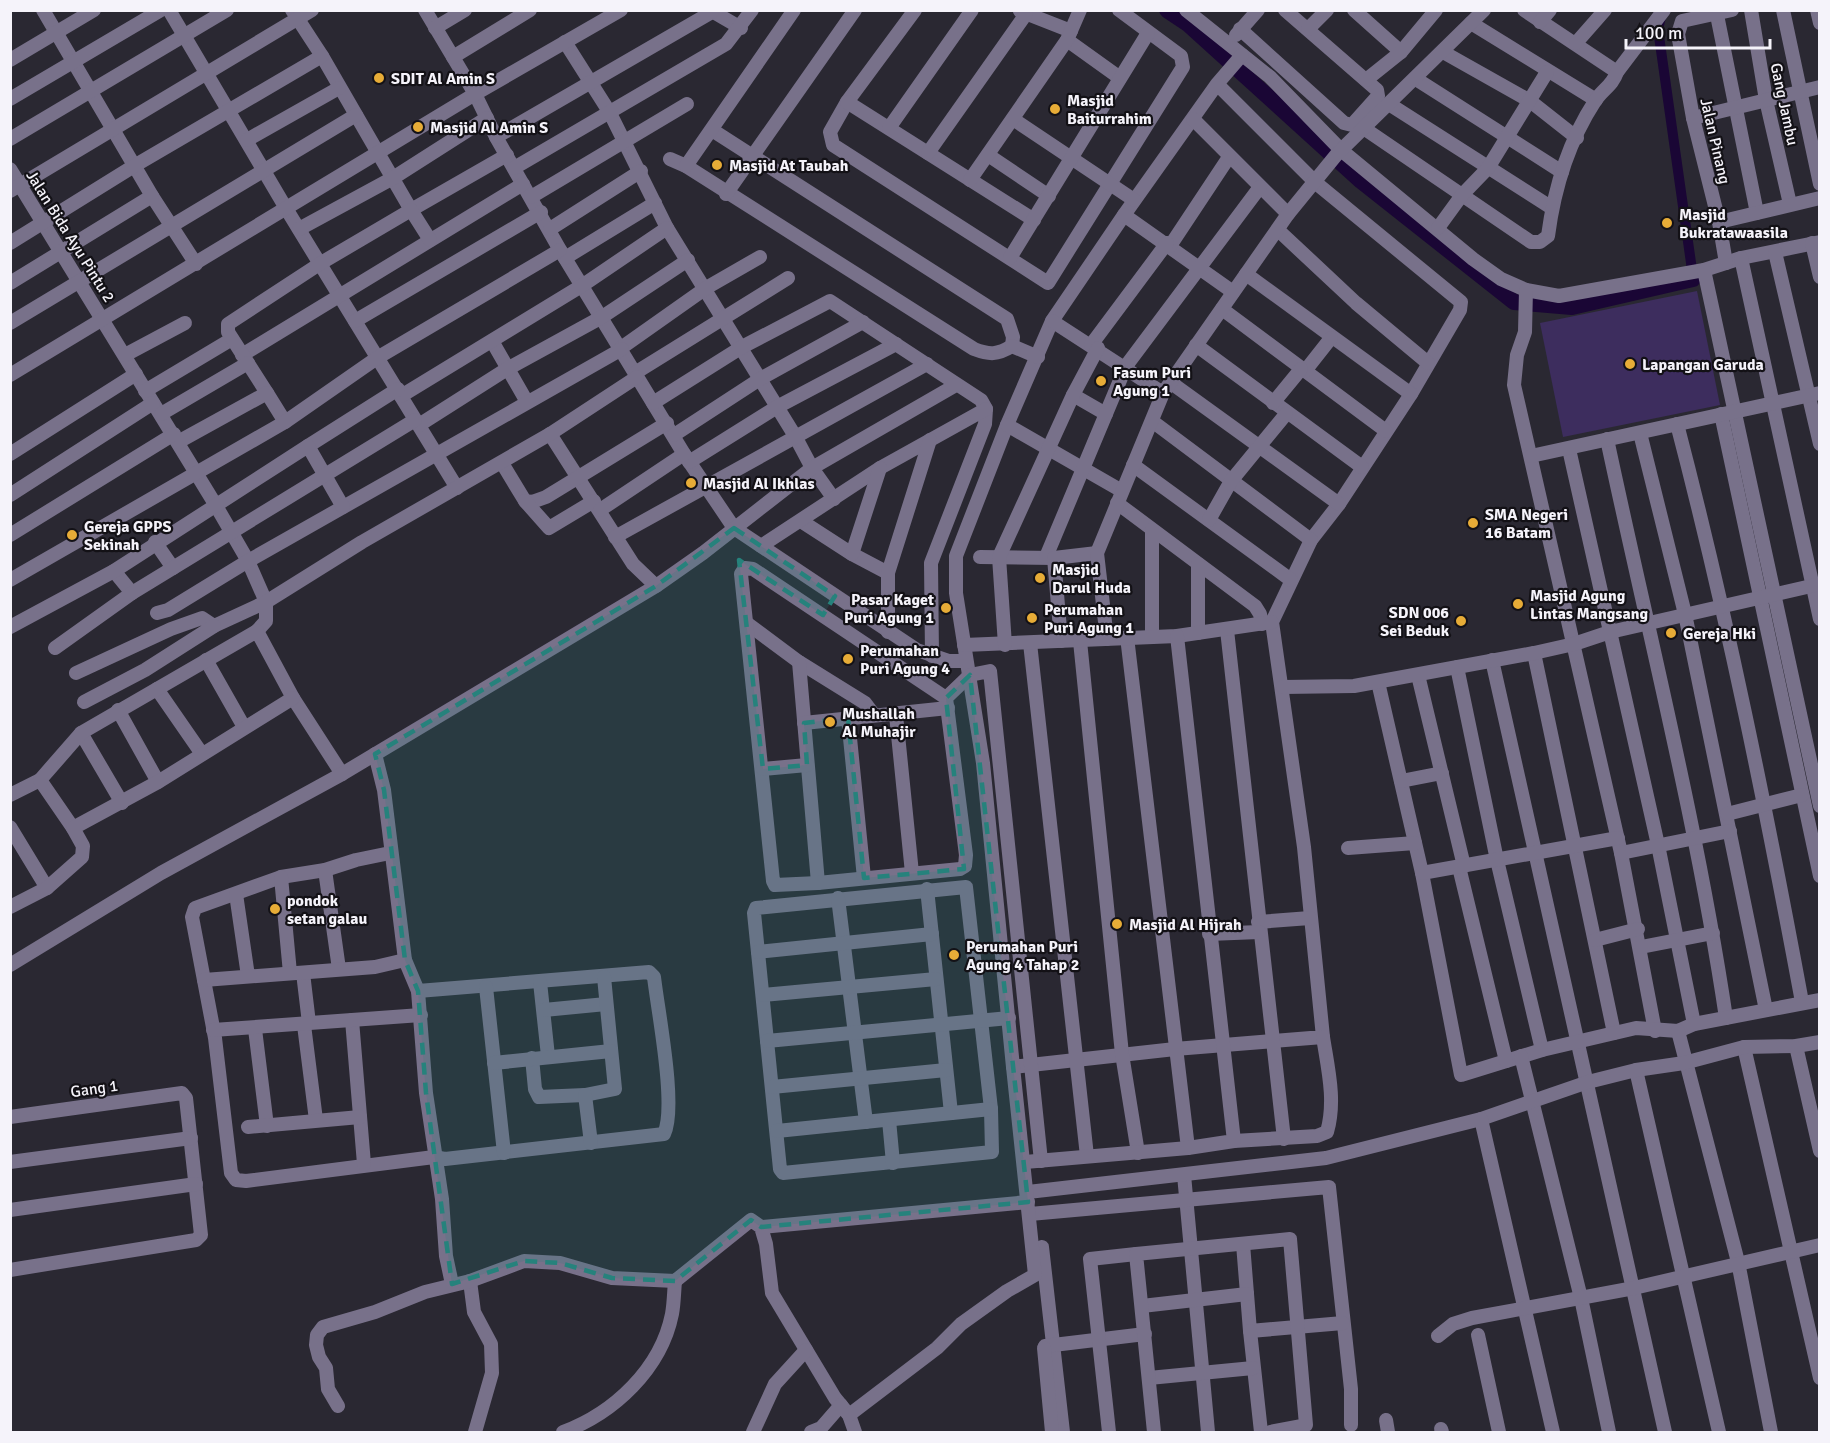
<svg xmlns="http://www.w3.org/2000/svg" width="1830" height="1443" font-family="Signika,sans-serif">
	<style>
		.green { fill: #3d2d5e }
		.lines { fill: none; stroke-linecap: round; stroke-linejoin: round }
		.canal { stroke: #1a0635; stroke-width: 10 }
		.river { stroke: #1a0635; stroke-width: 16 }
		.minor { stroke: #78718a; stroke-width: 14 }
		.marked { fill: #26827c; fill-opacity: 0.2; stroke: #26827c; stroke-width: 4.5; stroke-dasharray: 12 8; stroke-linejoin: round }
		.poi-dot { fill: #e7ac37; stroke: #131116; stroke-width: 2 }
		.labels { text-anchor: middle; stroke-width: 4.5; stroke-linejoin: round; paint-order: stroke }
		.poi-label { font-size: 16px; font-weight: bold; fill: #f5f3fa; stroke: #131116; text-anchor: start }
		.street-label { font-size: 16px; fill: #f5f3fa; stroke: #131116 }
	</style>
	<rect width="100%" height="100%" fill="#2a2832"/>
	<!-- green -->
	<path class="green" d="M 1697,291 L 1720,405 L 1563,437 L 1540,323 Z"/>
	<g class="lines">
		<!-- canal -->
		<path class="canal" d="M 1661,17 L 1658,29 L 1693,277"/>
		<!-- river -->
		<path class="river" d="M 1167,10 L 1188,24 L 1361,181 L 1514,302 L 1572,307 L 1693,279"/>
		<!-- minor -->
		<g class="minor">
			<path d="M 43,10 L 152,196 L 196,264"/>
			<path d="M 169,10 L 287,210 L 457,488"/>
			<path d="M 292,10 L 322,56 L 411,210 L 507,155"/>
			<path d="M 425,10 L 475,94 L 496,137 L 560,250 L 684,454 L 734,528 L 917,650 L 949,661 L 966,661"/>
			<path d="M 710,10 L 741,28"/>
			<path d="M 915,10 L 847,102 L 830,132 L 833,145 L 1048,283 L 1183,67 L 1181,56 L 1119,10"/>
			<path d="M 1186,10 L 1270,77 L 1341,150 L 1473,259 L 1501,279 L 1526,290 L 1559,296 L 1704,270 L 1741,258 L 1820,242"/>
			<path d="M 1354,10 L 1401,52"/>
			<path d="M 1524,10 L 1617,72"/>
			<path d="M 1751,10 L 1766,100 L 1790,204"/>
			<path d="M 1783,10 L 1820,184"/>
			<path d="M 1817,10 L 1820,23"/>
			<path d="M 1020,11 L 1071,31"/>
			<path d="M 1717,15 L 1757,213"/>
			<path d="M 1540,22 L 1550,10"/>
			<path d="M 1471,23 L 1596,100"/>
			<path d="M 435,28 L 465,10"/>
			<path d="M 1240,29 L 1344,123 L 1352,125 L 1378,96 L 1377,90 L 1285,10"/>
			<path d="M 1308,29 L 1327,10"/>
			<path d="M 1236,35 L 1258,10"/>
			<path d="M 1067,40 L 1120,78"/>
			<path d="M 565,42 L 610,113 L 667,228 L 795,436 L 812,468 L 834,499"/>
			<path d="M 1576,43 L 1605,10"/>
			<path d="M 1443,52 L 1530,101 L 1577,138"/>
			<path d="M 453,57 L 530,10"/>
			<path d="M 10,60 L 94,10"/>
			<path d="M 1416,79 L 1562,172"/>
			<path d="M 1366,80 L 1401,52 L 1436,10"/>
			<path d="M 1217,84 L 1316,183 L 1461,302 L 1460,310 L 1411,394 L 1339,504 L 1311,540 L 1272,622 L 1304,847 L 1323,1037 L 1175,1049 L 1013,1067 L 983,763 L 956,593 L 956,556 L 1007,425 L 1052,321 L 1124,215 L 1217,84 L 1242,55"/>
			<path d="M 10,99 L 161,10"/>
			<path d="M 847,102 L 1034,220"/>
			<path d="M 1389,104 L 1552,208"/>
			<path d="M 1693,118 L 1820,87"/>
			<path d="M 1013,119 L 1134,200"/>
			<path d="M 1193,119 L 1288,214"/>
			<path d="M 889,128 L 972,10"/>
			<path d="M 1365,129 L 1531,242 L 1540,242 L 1548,236 C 1554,190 1569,141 1595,101 C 1602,90 1613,85 1617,72 L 1664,10"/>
			<path d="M 712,130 L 1007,319 L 1013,337 L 1012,346"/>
			<path d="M 496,137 L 712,12"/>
			<path d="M 10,139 L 227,10"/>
			<path d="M 247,140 L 339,88"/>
			<path d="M 928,153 L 1026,14"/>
			<path d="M 988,155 L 1049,196"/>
			<path d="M 670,159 L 686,166 L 974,349 C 990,355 997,355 1012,346"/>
			<path d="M 686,166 L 794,10"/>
			<path d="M 514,168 L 726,44 L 752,10"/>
			<path d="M 10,169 L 215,504 L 248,561 L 266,602 L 214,626 L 202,618 L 171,629 L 76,673"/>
			<path d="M 970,180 L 1067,40 L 1080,10"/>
			<path d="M 10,191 L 312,10"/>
			<path d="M 726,194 L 855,10"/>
			<path d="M 531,197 L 687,104"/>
			<path d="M 1124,215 L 1233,292"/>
			<path d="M 1719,222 L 1820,198"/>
			<path d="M 1438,228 L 1462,195 L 1488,168 L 1547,72"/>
			<path d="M 299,229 L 393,178 L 487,118"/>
			<path d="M 550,229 L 641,171"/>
			<path d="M 1278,230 L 1356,303 L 1428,363"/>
			<path d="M 10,243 L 134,166 L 322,56"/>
			<path d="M 1812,243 L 1820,277"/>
			<path d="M 1170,246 L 1229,157"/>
			<path d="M 1775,252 L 1820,444"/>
			<path d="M 565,258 L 655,203"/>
			<path d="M 1010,258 L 1148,33"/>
			<path d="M 1741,258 L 1820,619"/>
			<path d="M 1726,263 L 1719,222 L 1693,118 L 1678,34 L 1682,21 L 1732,10"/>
			<path d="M 1704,270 L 1820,806"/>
			<path d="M 1246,274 L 1411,394"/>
			<path d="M 10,283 L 152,196"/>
			<path d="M 1526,290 L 1525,332 L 1517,355 L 1514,385 L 1621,853 L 1655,1031"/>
			<path d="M 1222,309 L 1386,431"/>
			<path d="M 355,321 L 541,212"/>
			<path d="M 1052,321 L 1163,393"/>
			<path d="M 10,323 L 356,115"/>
			<path d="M 492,341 L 527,402"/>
			<path d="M 1091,345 L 1167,243"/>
			<path d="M 1196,345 L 1362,467"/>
			<path d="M 1012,346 L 1038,357"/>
			<path d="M 621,348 L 706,288 L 760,257"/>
			<path d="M 125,355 L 185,323"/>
			<path d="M 242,355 L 523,184"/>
			<path d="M 1305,371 L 1331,338"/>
			<path d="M 635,373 L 788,278"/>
			<path d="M 10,375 L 475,94 L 621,10"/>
			<path d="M 1170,382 L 1339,504"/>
			<path d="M 145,391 L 232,339"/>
			<path d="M 267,393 L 228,332 L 228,324 L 321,263 L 411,210 L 430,240"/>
			<path d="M 1073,395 L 1106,414"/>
			<path d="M 401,396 L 583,285 L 667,228"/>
			<path d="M 653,403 L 742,347 L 830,301 L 981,400 L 986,409 L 985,424 L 931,563 L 932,656"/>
			<path d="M 1273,403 L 1301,369"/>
			<path d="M 161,414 L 248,363"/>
			<path d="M 1721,414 L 1820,876"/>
			<path d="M 1152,421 L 1311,540"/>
			<path d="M 1677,424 C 1727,615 1766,808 1802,1002"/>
			<path d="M 419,425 L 507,369 L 602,317 L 688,260"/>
			<path d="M 1007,425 L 1122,491"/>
			<path d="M 1640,433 L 1685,614 L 1766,1010"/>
			<path d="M 550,434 L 633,564 L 656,586"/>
			<path d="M 674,435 L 760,379 L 863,322"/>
			<path d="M 1607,439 C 1648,632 1697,823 1726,1018"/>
			<path d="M 178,442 L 267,393 L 285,422"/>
			<path d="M 308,446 L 398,389"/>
			<path d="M 1569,449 L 1658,845 L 1694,1024"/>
			<path d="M 10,454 L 136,374"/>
			<path d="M 1531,456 L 1820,393"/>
			<path d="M 689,462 L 777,407 L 896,344"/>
			<path d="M 502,463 L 525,501 L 532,502 L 546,497 L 667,423"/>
			<path d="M 1133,465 L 1291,580"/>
			<path d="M 10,495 L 153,403"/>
			<path d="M 525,501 L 549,528 L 594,501"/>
			<path d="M 1117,503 L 1255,606 L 1260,614 L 1262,624"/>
			<path d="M 600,510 L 684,454"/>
			<path d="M 1209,520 L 1231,481 L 1286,414"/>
			<path d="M 801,521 L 852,554 L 888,573"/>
			<path d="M 1152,530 L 1152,637"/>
			<path d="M 10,535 L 174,434"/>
			<path d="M 615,537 L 927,364"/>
			<path d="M 155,542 L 173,568"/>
			<path d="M 761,546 L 880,468 L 986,409"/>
			<path d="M 852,554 L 880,468"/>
			<path d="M 980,557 L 1054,558 L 1097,553"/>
			<path d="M 1046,557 L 1126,366 L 1260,187"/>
			<path d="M 1054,558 L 1061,641"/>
			<path d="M 114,571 L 132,593"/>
			<path d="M 10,580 L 285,422 L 377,358 L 560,250"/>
			<path d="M 157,613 L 168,610 L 248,561 L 622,349"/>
			<path d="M 748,624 L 799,662 L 865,703 L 874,715"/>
			<path d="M 10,627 L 114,571 L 308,446 L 343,507"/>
			<path d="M 1227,630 L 1284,1139"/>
			<path d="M 257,631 L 266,621 L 266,602 L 362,542 L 550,434 L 637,377"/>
			<path d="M 888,632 L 888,573 L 930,440"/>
			<path d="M 1198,633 L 1198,564"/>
			<path d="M 1127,637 L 1188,1148"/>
			<path d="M 1107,639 L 1097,553 L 1163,393 L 1288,214 L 1337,154 L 1484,10"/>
			<path d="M 1080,641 L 1122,1054 L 1138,1153"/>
			<path d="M 1030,643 L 1087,1156"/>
			<path d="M 964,645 L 1177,636 L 1272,622"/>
			<path d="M 1005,645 L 999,557 L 1073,395 L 1098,348"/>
			<path d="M 55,648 L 132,593 L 415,420"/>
			<path d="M 1534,653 L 1614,1033"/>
			<path d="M 206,660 L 244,727"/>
			<path d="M 1492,660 L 1665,1432"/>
			<path d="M 799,662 L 818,883"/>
			<path d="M 1457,667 L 1497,860 L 1542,1050"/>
			<path d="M 1418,675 L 1464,866"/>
			<path d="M 1378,682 L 1422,873 L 1461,1075 L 1542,1050 L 1636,1028 L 1678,1031 L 1694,1024 L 1820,1000"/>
			<path d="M 1283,687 L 1354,686 L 1534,653 L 1574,644 L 1610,632 L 1820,584"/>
			<path d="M 157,689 L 202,754"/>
			<path d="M 946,698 L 753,569 L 745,568 L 741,574 L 773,881 L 775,885 L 818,883 L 960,869 L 965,866 L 966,855 L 946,698 L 970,675 L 990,671 L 1041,1161"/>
			<path d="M 84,702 L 145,670 L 214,626"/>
			<path d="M 118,710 L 158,782"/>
			<path d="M 896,715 L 912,873"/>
			<path d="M 848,718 L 864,878"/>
			<path d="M 804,723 L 948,708"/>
			<path d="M 81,733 L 122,803"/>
			<path d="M 375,754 L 384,790 L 405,960 L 418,991 L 426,1093 L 442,1199 L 446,1256 L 452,1284"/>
			<path d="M 763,769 L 807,765"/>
			<path d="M 1401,781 L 1442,773"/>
			<path d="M 10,795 L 40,780"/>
			<path d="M 1727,814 L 1802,795"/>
			<path d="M 10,827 L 47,888"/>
			<path d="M 73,828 L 40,780 L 81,733 L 257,631 L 293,698 L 342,774"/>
			<path d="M 1348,848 L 1415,843"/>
			<path d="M 390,853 L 356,860 L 325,870 L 281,877 L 195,908 L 192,917 L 215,1038 L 231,1173 L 236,1180 L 246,1181 L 434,1157 L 445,1159 L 664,1134 C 677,1107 658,1012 654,977 L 649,972 L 418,991"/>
			<path d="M 1621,853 L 1730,831"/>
			<path d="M 1459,867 L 1506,1061"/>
			<path d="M 325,870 L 339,969"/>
			<path d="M 1422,873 L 1618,838"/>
			<path d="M 281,877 L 290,973"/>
			<path d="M 966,887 L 991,1109 L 992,1152 L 783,1173 L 780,1169 L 754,913 L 756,908 Z"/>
			<path d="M 927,889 L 951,1113"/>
			<path d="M 236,894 L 248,976"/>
			<path d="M 838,898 L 866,1122"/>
			<path d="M 10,907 L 47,888 L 82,857 L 83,846 L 73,828 L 158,782 L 293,698"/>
			<path d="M 1258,922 L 1310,918"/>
			<path d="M 1209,934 L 1259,932"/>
			<path d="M 1595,940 L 1638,929"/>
			<path d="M 1641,947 L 1713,933"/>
			<path d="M 758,952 L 932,934"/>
			<path d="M 10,965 L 161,873 L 342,774 L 656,586 L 703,553 L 812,468 L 956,385"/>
			<path d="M 303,973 L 309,1023"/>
			<path d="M 204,980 L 375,967 L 405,960"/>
			<path d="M 540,982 L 548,1056"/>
			<path d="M 486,987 L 504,1153"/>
			<path d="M 763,995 L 936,979"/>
			<path d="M 544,1010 L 606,1004"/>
			<path d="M 352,1020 L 364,1164"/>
			<path d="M 304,1025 L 316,1120"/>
			<path d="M 255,1029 L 267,1126"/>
			<path d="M 213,1030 L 421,1015"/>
			<path d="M 1678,1031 L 1738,1262 L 1771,1432"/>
			<path d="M 767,1041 L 1009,1018"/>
			<path d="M 1796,1046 L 1820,1151"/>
			<path d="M 1744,1047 L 1820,1378"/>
			<path d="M 1521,1056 L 1581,1298 L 1609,1432"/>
			<path d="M 532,1058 L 535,1089 L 539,1097 L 585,1095 L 615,1089 L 604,977"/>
			<path d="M 494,1063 L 611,1051"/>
			<path d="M 1636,1070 L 1719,1432"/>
			<path d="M 772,1087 L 946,1070"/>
			<path d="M 585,1095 L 591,1143"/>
			<path d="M 10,1117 L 182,1093 L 186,1098 L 201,1235 L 196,1240 L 10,1270"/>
			<path d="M 1481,1119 L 1588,1082 L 1636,1070 L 1684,1063 L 1744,1047 L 1796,1046 L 1820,1042"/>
			<path d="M 889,1120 L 893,1163"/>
			<path d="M 248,1127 L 360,1117"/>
			<path d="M 777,1131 L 991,1109"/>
			<path d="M 1234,1141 L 1317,1136 L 1327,1132 C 1336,1101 1328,1069 1323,1037"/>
			<path d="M 10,1162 L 191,1138"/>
			<path d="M 1025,1162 L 1188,1148 L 1234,1141 L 1177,636"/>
			<path d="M 1184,1175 L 1208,1432"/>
			<path d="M 1028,1192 L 1326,1158 L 1481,1119 L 1553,1432"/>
			<path d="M 10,1210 L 196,1184"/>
			<path d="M 1030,1214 L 1329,1187 L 1351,1389 L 1351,1425"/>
			<path d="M 761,1227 L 1028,1202"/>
			<path d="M 1243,1244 L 1250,1331 L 1343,1323"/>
			<path d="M 1042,1247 L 1063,1432"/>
			<path d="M 470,1281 L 474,1312 L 491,1344 L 492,1373 L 475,1432"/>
			<path d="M 1142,1306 L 1247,1294"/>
			<path d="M 1250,1331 L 1261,1432"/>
			<path d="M 1478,1335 L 1499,1432"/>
			<path d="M 1438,1336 L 1453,1324 L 1472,1318 L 1634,1288 L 1820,1245"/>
			<path d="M 1045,1346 L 1145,1334"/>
			<path d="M 1044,1348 L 1052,1432"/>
			<path d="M 1149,1378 L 1253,1368"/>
			<path d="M 338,1406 L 328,1389 L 326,1368 L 319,1357 L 316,1345 L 317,1335 L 323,1327 L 375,1312 L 425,1292 L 470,1281 L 524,1261 L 560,1263 L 612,1278 L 675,1281 L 751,1220 L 761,1227 L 766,1244 L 772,1293 L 835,1398 L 849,1415 L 855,1432"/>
			<path d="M 849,1415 L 937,1348 L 961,1324 L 1007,1291 L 1035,1275 L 1013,1067"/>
			<path d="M 1386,1420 L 1388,1432"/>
			<path d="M 1441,1429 L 1442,1432"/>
			<path d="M 563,1432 C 614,1413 661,1369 672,1314 C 674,1303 674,1292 675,1281"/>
			<path d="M 753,1432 L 775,1384 L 806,1350"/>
			<path d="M 811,1432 L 821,1428 L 841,1405"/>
			<path d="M 1109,1432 L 1090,1259 L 1136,1254"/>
			<path d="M 1154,1432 L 1136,1254 L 1290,1239 L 1306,1425 L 1270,1432"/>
		</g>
	</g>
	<!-- marked area -->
	<path class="marked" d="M 734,528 L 835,596 L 823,615 L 739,560 L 763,769 L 807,765 L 804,723 L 848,718 L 864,878 L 964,869 L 946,698 L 970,675 L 1028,1202 L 761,1227 L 751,1220 L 675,1281 L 612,1278 L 560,1263 L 524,1261 L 452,1284 L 426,1093 L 418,991 L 405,960 L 384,790 L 375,754 L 656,586 Z"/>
	<!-- markers -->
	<g class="poi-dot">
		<circle cx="379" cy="78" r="6"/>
		<circle cx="1055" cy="109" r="6"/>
		<circle cx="418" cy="127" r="6"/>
		<circle cx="717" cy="165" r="6"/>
		<circle cx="1667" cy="223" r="6"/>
		<circle cx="1630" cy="364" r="6"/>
		<circle cx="1101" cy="381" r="6"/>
		<circle cx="691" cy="483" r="6"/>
		<circle cx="1473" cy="523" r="6"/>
		<circle cx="72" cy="535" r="6"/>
		<circle cx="1040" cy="578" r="6"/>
		<circle cx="1518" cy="604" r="6"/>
		<circle cx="946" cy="608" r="6"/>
		<circle cx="1032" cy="618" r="6"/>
		<circle cx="1461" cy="621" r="6"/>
		<circle cx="1671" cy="633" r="6"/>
		<circle cx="848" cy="659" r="6"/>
		<circle cx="830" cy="722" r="6"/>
		<circle cx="275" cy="909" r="6"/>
		<circle cx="1117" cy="924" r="6"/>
		<circle cx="954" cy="955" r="6"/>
	</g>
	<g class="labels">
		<!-- poi labels -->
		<g class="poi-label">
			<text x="391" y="84">SDIT Al Amin S</text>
			<text x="1067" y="106">Masjid<tspan x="1067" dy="18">Baiturrahim</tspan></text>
			<text x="430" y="133">Masjid Al Amin S</text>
			<text x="729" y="171">Masjid At Taubah</text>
			<text x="1679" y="220">Masjid<tspan x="1679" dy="18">Bukratawaasila</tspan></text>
			<text x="1642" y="370">Lapangan Garuda</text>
			<text x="1113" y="378">Fasum Puri<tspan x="1113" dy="18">Agung 1</tspan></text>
			<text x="703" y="489">Masjid Al Ikhlas</text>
			<text x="1485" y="520">SMA Negeri<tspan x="1485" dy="18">16 Batam</tspan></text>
			<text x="84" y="532">Gereja GPPS<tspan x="84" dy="18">Sekinah</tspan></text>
			<text x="1052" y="575">Masjid<tspan x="1052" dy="18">Darul Huda</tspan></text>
			<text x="1530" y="601">Masjid Agung<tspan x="1530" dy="18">Lintas Mangsang</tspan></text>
			<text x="934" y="605" text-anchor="end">Pasar Kaget<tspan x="934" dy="18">Puri Agung 1</tspan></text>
			<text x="1044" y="615">Perumahan<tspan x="1044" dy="18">Puri Agung 1</tspan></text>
			<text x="1449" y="618" text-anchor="end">SDN 006<tspan x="1449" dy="18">Sei Beduk</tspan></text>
			<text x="1683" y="639">Gereja Hki</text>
			<text x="860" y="656">Perumahan<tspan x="860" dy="18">Puri Agung 4</tspan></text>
			<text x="842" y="719">Mushallah<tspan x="842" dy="18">Al Muhajir</tspan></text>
			<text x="287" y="906">pondok<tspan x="287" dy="18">setan galau</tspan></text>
			<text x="1129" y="930">Masjid Al Hijrah</text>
			<text x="966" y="952">Perumahan Puri<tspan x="966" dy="18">Agung 4 Tahap 2</tspan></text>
		</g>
		<!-- street labels -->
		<g class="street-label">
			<text transform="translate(1785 104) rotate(78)" y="6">Gang Jambu</text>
			<text transform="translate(1716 141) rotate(77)" y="6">Jalan Pinang</text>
			<text transform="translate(71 236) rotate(58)" y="6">Jalan Bida Ayu Pintu 2</text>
			<text transform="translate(94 1088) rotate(-8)" y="6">Gang 1</text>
		</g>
	</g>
	<!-- border -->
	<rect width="1830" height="1443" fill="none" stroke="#f5f3fa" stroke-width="24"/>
	<!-- scale -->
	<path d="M1626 39v9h144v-9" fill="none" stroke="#f5f3fa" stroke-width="3"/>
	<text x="1635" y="39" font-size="18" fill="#f5f3fa" stroke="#131116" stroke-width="4.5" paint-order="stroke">100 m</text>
</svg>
